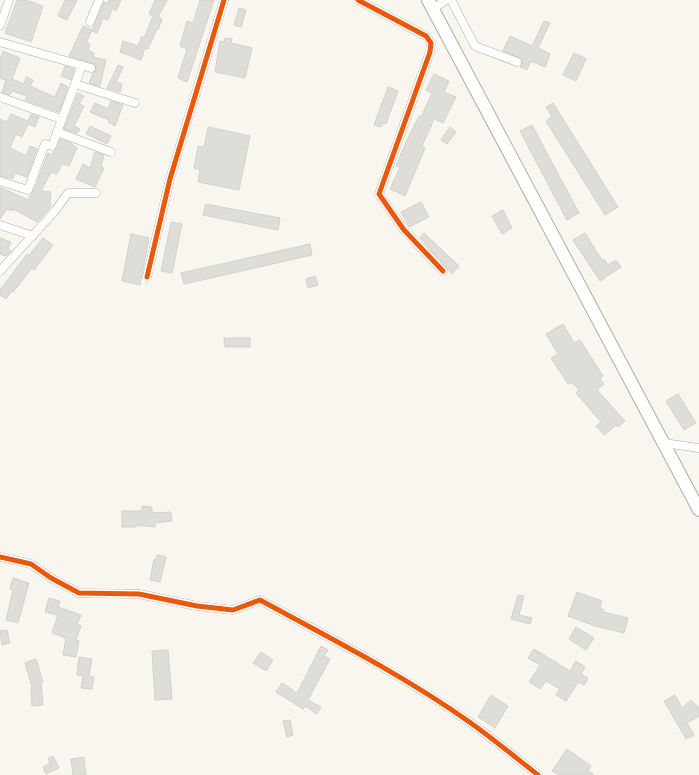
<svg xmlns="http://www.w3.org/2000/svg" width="699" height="775" font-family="'Alegreya Sans',sans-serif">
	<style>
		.building { fill: #deddd7; stroke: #d3d1cb }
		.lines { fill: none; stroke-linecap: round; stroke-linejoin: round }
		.street-casing { stroke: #aeaca7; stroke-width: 9 }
		.primary-casing { stroke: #aeaca7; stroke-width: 14 }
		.street { stroke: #fefefc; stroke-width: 8 }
		.primary { stroke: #fefefc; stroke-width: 12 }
		.cycleway-casing { stroke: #fff; stroke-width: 8 }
		.cycleway { stroke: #e8590c; stroke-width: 5 }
	</style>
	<rect width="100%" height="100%" fill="#f8f6ee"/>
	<!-- building -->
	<g class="building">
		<path d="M 17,0 L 26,0 L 43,6 L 31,42 L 5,33 Z"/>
		<path d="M 65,0 L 77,0 L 67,20 L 58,16 Z"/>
		<path d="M 109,0 L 121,0 L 116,11 L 112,9 L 108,20 L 103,18 L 97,33 L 92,31 L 104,2 L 108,3 Z"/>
		<path d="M 155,0 L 167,0 L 158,17 L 162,19 L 158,30 L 157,29 L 148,49 L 145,48 L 141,60 L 120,52 L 123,41 L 138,46 L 142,36 L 144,38 L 153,16 L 149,14 Z"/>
		<path d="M 200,0 L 214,0 L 187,82 L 178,78 L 187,49 L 180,46 L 187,21 L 193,23 Z"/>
		<path d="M 239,8 L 246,10 L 241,27 L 234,25 Z"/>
		<path d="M 544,21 L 550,23 L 538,48 L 550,54 L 545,67 L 531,61 L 527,70 L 520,67 L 522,64 L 521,58 L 503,51 L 510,36 L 532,46 Z"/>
		<path d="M 83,26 L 92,30 L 86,43 L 90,44 L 88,50 L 94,53 L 93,57 L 106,60 L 100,86 L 89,83 L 93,73 L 96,70 L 95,64 L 69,56 Z"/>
		<path d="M 225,38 L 232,39 L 231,43 L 252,48 L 245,78 L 215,72 L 220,41 L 224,42 Z"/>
		<path d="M 3,51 L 20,58 L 12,79 L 24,84 L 26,77 L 33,80 L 30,86 L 55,97 L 61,83 L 68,87 L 59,112 L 25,100 L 27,96 L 12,91 L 10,95 L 2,92 L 6,80 L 0,78 L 0,59 Z"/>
		<path d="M 574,53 L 586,59 L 576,81 L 563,75 Z"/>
		<path d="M 118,65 L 123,67 L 116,82 L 122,84 L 120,92 L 107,88 Z"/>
		<path d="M 65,66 L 74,69 L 71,80 L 61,76 Z"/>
		<path d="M 434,74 L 449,81 L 444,92 L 456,97 L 443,123 L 434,119 L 422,146 L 425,148 L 405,196 L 390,189 L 400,167 L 396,166 L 407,140 L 419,116 L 421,117 L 432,93 L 426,90 Z"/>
		<path d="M 388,87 L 398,91 L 386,124 L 383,123 L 381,127 L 374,125 Z"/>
		<path d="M 78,93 L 84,96 L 79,104 L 84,106 L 74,126 L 80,129 L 77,133 L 64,129 Z"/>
		<path d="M 111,101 L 123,105 L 115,126 L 108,122 L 109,120 L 90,112 L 95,103 L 108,109 Z"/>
		<path d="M 553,103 L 618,207 L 605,215 L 546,121 L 552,117 L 546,107 Z"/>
		<path d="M 11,114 L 28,121 L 31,114 L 39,117 L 35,127 L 28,124 L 22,137 L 16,134 L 10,148 L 26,156 L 30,146 L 37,149 L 27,177 L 15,173 L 13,178 L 10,178 L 0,176 L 0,119 L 7,122 Z"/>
		<path d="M 532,125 L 579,213 L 567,220 L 520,131 Z"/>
		<path d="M 90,126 L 111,136 L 107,144 L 86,134 Z"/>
		<path d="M 208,127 L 250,136 L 239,190 L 198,182 L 200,170 L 194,168 L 198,146 L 204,147 Z"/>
		<path d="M 450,127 L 456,132 L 447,144 L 441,140 Z"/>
		<path d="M 60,139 L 71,143 L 77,148 L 69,166 L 62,164 L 57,174 L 51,172 L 41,191 L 51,192 L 50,203 L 51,204 L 49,209 L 37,222 L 13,209 L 12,211 L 7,209 L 0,219 L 0,187 L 28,200 L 38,182 L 37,182 L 48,153 L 52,155 Z"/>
		<path d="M 95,152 L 104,155 L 101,166 L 104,168 L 95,187 L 76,179 L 83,164 L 90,168 Z"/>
		<path d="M 421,202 L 429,217 L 409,227 L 401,212 Z"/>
		<path d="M 206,204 L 280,218 L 278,230 L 203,215 Z"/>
		<path d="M 503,210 L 512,228 L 502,234 L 492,216 Z"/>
		<path d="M 171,222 L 182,224 L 172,273 L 161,271 Z"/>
		<path d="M 424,233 L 459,266 L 452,274 L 420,238 Z"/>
		<path d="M 585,233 L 602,260 L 604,259 L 608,265 L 616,260 L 621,267 L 600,281 L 573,240 Z"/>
		<path d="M 131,234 L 149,238 L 140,285 L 122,281 Z"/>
		<path d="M 0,238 L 11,242 L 8,249 L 11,251 L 6,256 L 0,254 Z"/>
		<path d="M 43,238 L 53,245 L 34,270 L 32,268 L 13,292 L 12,291 L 6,299 L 0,295 L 0,290 L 27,254 L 29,255 Z"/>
		<path d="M 310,244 L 312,255 L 184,284 L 181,273 Z"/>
		<path d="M 315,276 L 318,285 L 308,288 L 306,279 Z"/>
		<path d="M 563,324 L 574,343 L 580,340 L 603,376 L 600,379 L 604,384 L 597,390 L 625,421 L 618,427 L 616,425 L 604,435 L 596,426 L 601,422 L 576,393 L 579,390 L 572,382 L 568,384 L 551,358 L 558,354 L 546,334 Z"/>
		<path d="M 224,338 L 250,338 L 250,347 L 225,347 Z"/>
		<path d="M 678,394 L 696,423 L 684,430 L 666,401 Z"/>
		<path d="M 142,506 L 152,507 L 152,513 L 171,512 L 172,521 L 155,523 L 155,527 L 136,525 L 136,527 L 122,527 L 122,511 L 142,511 Z"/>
		<path d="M 157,555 L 166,557 L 160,582 L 150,580 L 154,559 L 157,559 Z"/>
		<path d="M 13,578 L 29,583 L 18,623 L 6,620 L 13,590 L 10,589 Z"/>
		<path d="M 577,592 L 602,601 L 600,608 L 604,610 L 603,612 L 628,618 L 624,633 L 595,626 L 568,616 Z"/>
		<path d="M 518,595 L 524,596 L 519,615 L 532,618 L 530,624 L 511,619 Z"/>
		<path d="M 49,598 L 60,601 L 58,607 L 81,615 L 77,624 L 81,626 L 76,640 L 79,641 L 76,657 L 63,655 L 66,638 L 52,633 L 58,615 L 45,612 Z"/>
		<path d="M 576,627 L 594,638 L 586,650 L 569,639 Z"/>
		<path d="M 7,630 L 10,643 L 2,645 L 0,631 Z"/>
		<path d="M 321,646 L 328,650 L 324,656 L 330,659 L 308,700 L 321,707 L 317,714 L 305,706 L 303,709 L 276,692 L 282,683 L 297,693 Z"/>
		<path d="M 534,649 L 570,671 L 576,661 L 585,667 L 581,674 L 588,678 L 584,685 L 578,682 L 566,701 L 556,695 L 560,689 L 546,681 L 540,689 L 529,682 L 540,665 L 528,658 Z"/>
		<path d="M 168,650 L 172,699 L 155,700 L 152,651 Z"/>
		<path d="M 261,652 L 273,660 L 266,671 L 253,663 Z"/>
		<path d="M 79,657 L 92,659 L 89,676 L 94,677 L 92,689 L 81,688 L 83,676 L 77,675 Z"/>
		<path d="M 36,659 L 43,682 L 41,682 L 43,705 L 32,706 L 31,687 L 32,687 L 25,663 Z"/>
		<path d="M 491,695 L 508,706 L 495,728 L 478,717 Z"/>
		<path d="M 675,695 L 682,708 L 691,700 L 699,708 L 699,716 L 687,723 L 694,735 L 686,739 L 664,701 Z"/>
		<path d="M 290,720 L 293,735 L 287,737 L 283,721 Z"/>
		<path d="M 567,749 L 591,766 L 588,770 L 594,775 L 559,775 L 552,771 Z"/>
		<path d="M 53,756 L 59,768 L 46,774 L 43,767 L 50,763 L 48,758 Z"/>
		<path d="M 84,757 L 86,775 L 73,775 L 71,759 Z"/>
	</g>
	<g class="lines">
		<!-- street casing -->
		<g class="street-casing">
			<g id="street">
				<path d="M 358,0 L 426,36 L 431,43 L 430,52 L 379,194 L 404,230 L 443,271"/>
				<path d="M 451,0 L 475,46 L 517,62"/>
				<path d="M 433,9 L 446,0"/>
				<path d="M 90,22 L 99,0"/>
				<path d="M 0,26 L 9,0"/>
				<path d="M 0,42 L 91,68"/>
				<path d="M 75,84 L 135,103"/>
				<path d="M 0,97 L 61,119"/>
				<path d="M 57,132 L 111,152"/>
				<path d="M 0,181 L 28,190 L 45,144 L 52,146 L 82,65"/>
				<path d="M 0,225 L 33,236"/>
				<path d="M 0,271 L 55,211 L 68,193 L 96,193"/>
				<path d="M 147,277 L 170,179 L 224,0"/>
				<path d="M 664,443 L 699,448"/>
				<path d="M 0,557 L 31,564 L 51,578 L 79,593 L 139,594 L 197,606 L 233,610 L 260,600 C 330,638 403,675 468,721 C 492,738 515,757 538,775"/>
			</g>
		</g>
		<!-- primary casing -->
		<g class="primary-casing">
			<path id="primary" d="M 428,0 L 699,510"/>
		</g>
		<!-- street -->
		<use href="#street" class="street"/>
		<!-- primary -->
		<use href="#primary" class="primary"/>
		<!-- cycleway casing -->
		<g class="cycleway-casing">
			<g id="cycleway">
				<path d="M 358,0 L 426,36 L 431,43 L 430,52 L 379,194 L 404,230 L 443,271"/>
				<path d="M 147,277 L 170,179 L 224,0"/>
				<path d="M 0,557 L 31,564 L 51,578 L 79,593 L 139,594 L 197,606 L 233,610 L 260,600 C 330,638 403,675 468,721 C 492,738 515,757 538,775"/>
			</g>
		</g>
		<!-- cycleway -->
		<use href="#cycleway" class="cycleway"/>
	</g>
</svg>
